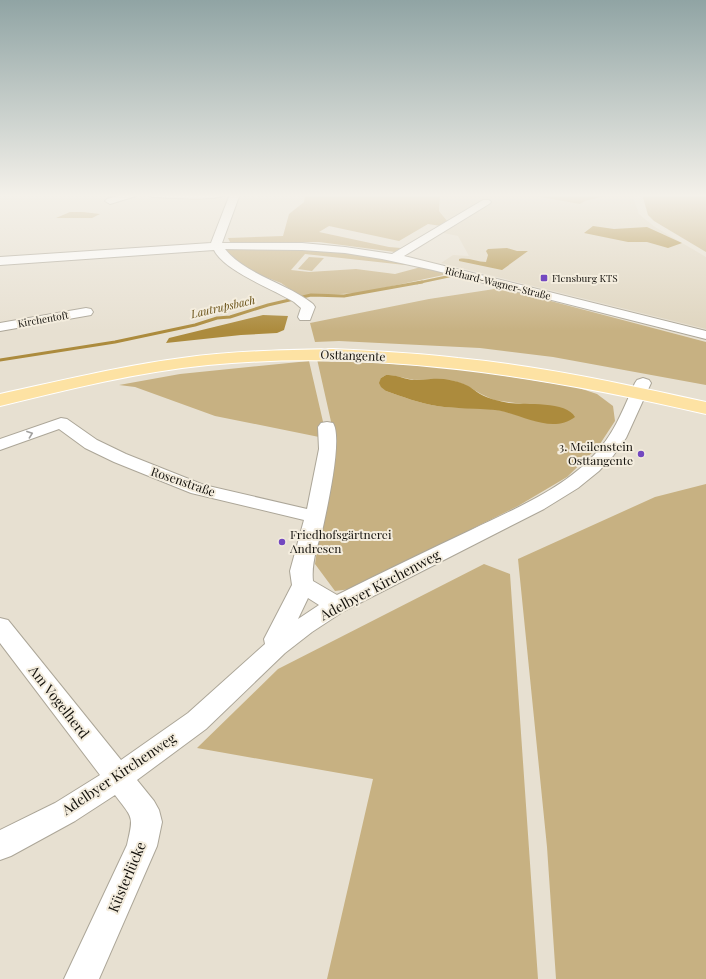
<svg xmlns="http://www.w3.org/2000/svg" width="706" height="979" font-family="'Playfair Display',serif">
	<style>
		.built { fill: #dfd5bf }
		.green { fill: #c7b182; fill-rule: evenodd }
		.water { fill: #ac8b3d }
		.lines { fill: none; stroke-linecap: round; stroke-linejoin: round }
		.stream-far1 { stroke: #ac8b3d; stroke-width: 2.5 }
		.stream { stroke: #ac8b3d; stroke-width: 3 }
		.minor-casing { stroke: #aca698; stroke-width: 2 }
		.major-casing { stroke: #fff; stroke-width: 2 }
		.minor { fill: #fff; fill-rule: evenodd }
		.major { fill: #fde2a3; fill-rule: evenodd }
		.oneway { stroke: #a1a09e }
		.poi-dot { fill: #7348c0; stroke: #f4edde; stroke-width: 1.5 }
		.labels { text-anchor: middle; stroke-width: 4; stroke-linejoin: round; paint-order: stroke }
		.far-poi-label { font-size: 10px; fill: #13110c; stroke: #f4edde; text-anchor: start }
		.far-street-label { font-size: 10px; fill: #13110c; stroke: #f4edde }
		.far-water-label { font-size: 11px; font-style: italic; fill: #685015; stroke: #f4edde }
		.street-label { font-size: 12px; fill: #13110c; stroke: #f4edde }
		.poi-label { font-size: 12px; fill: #13110c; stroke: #f4edde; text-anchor: end }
		.near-street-label { font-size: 14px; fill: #13110c; stroke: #f4edde }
	</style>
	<rect width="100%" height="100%" fill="#e7e0d1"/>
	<!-- built -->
	<path class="built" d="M 440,194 L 632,194 L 639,214 L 646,220 L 655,227 L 706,257 L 706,329 L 441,263 L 453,255 L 469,256 L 458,236 L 439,232 L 451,225 L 439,211 Z"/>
	<!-- green -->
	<g class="green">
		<path d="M 305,194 L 440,194 L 439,211 L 448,222 L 441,226 L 428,224 L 399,241 L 329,226 L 319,232 L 389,247 L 401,248 L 395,252 L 319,242 L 230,242 L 228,238 L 283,236 L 289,214 L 304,202 Z"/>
		<path d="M 524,194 L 609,194 C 599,199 588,198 580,204 Z"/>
		<path d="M 642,194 L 706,194 L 706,252 L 654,221 L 648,215 Z"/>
		<path d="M 70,212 L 83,212 L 100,214 L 92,218 L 56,218 Z"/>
		<path d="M 274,248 L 345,252 L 410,264 L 405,265 L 305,254 L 291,270 L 309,272 L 356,269 L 395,274 L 421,267 L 448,274 L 360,293 L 300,296 L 281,283 L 247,270 L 224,249 Z"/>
		<path d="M 309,257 L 324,258 L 312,271 L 298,269 Z"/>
		<path d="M 501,288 L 706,342 L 706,385 L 553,357 L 480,348 L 339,341 L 315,342 L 310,323 L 429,299 Z"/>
		<path d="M 317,359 L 455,368 L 576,387 L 597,394 L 613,406 L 615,421 L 598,447 L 567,477 L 518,506 L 351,589 L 335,591 L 315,564 L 333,440 L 332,426 ZM 386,375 L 391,375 L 414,380 L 431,379 L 454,381 L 466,385 L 481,394 L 494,400 L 523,404 L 549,423 C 531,421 516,413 498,410 C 478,407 457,409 437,406 C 419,403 403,397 386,391 L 381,378 Z"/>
		<path d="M 309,361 L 324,426 L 324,438 L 215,416 L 135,387 L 119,385 L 180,374 Z"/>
		<path d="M 706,484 L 706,979 L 556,979 L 547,847 L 518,559 L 655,497 Z"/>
		<path d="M 484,564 L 510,574 L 538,979 L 327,979 L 373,779 L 197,748 L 278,669 Z"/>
	</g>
	<!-- water -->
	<g class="water">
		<path d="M 593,226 L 614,229 L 647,227 L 682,243 L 668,248 L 647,242 L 628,242 L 584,233 Z"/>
		<path d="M 507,248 L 517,251 L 528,251 L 502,270 L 459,261 L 459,259 C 468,257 477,262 486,262 L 488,255 L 486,251 L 488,249 Z"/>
		<path d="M 263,315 L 288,316 L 284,330 L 277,333 L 241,335 L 166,343 L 169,338 Z"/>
		<path d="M 386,375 C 396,374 405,380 416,380 C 421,380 426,379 431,379 C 442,378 454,380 464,384 C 470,386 475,391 480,394 C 489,399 499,401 509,403 C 525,405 567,401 575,417 C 551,435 520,413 495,410 C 476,408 456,409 437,406 C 419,403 403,397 386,391 L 381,387 L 379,383 L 381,378 Z"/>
	</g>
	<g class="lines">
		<!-- stream-far1 -->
		<path class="stream-far1" d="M 417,283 L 450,276"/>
		<!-- stream -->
		<path class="stream" d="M 0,360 L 115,342 L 195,325 L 217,318 L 230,317 L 268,305 L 311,295 L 344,296 L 422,282"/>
		<!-- minor casing -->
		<g class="minor-casing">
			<g id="minor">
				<path d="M 123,194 L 138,194 L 136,196 L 110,204 L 105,201 L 107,199 Z"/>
				<path d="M 147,194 L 226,194 C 218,202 165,197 152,197 Z"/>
				<path d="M 230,194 L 240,194 L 222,243 L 302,243 L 345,247 L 392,254 L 483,200 L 489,200 L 491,202 L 489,204 L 404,256 L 706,331 L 706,339 L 433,270 L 382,259 L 345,253 L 302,250 L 225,249 C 244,274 287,283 313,304 L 315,307 L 310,320 L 300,320 L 298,317 L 301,308 L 294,302 C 273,289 224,271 214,250 L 0,265 L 0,257 L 211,243 Z"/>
				<path d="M 86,308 L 91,309 L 93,312 L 91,315 L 0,331 L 0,323 Z"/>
				<path d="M 643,378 L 649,380 L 651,383 L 626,438 L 613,456 L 599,471 L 578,488 L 544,509 L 344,611 L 312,632 L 285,653 L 206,729 L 137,780 L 154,801 L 159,810 L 162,822 L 157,846 L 99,979 L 64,979 L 127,845 C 134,815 133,819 115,795 L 75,821 L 11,856 L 0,860 L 0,830 L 55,803 L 100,775 L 0,643 L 0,618 L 8,620 L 121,760 L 188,713 L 265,644 L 264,639 L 292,585 L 290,571 L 304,520 L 191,493 L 114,462 L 85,448 L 59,429 L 0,450 L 0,439 L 61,418 L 67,419 L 97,440 L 126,454 L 204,485 L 307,509 L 319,449 L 318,427 L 321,423 L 327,422 L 333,423 C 343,438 327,508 323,527 C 318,544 311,563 313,581 L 337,595 C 381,573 426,551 471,530 C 516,508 569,487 601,447 C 616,429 625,405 635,383 L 637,380 ZM 308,598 L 319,605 L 298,619 Z"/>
			</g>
		</g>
		<!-- major casing -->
		<g class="major-casing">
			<path id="major" d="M 333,349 C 375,351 416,353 458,358 C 541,366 624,384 706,402 L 706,414 C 542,376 377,349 208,365 C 138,372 69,389 0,406 L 0,394 C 60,381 120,366 182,358 C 232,351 283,350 333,349 Z"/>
		</g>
		<!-- minor -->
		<use href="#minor" class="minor"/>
		<!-- major -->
		<use href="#major" class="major"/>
	</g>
	<!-- one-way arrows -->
	<defs><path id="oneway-chevron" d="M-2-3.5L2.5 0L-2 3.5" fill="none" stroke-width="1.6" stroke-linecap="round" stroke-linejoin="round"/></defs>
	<use class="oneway" href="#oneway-chevron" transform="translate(30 434) rotate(-20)"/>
	<!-- sky -->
	<linearGradient id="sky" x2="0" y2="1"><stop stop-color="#90a4a4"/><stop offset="0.59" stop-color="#f4f1ea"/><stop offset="1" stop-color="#f4f1ea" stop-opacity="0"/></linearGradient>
	<rect width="706" height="331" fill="url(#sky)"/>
	<!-- markers -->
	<g class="poi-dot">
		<rect x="540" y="274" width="8" height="8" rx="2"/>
		<circle cx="641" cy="454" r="4"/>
		<circle cx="282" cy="542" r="4"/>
	</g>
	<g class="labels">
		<!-- far-poi labels -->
		<g class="far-poi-label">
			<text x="552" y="282">Flensburg KTS</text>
		</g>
		<!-- far-street labels -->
		<g class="far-street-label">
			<text transform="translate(498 283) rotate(14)" y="4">Richard-Wagner-Straße</text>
			<text transform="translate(43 319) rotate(-10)" y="4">Kirchentoft</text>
		</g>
		<!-- far-water labels -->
		<g class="far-water-label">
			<text transform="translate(223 307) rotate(-13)" y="4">Lautrupsbach</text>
		</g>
		<!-- street labels -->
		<g class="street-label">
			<text transform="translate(353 356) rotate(2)" y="4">Osttangente</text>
			<text transform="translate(183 482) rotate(19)" y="4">Rosenstraße</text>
		</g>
		<!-- poi labels -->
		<g class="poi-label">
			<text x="633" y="451">3. Meilenstein<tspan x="633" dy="14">Osttangente</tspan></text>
			<text x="290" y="539" text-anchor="start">Friedhofsgärtnerei<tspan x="290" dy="14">Andresen</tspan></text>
		</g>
		<!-- near-street labels -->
		<g class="near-street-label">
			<text transform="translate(380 585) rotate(-28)" y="5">Adelbyer Kirchenweg</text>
			<text transform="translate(59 702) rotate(52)" y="5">Am Vogelherd</text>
			<text transform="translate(119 774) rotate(-34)" y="5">Adelbyer Kirchenweg</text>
			<text transform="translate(127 877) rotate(-67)" y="5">Küsterlücke</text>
		</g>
	</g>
</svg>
